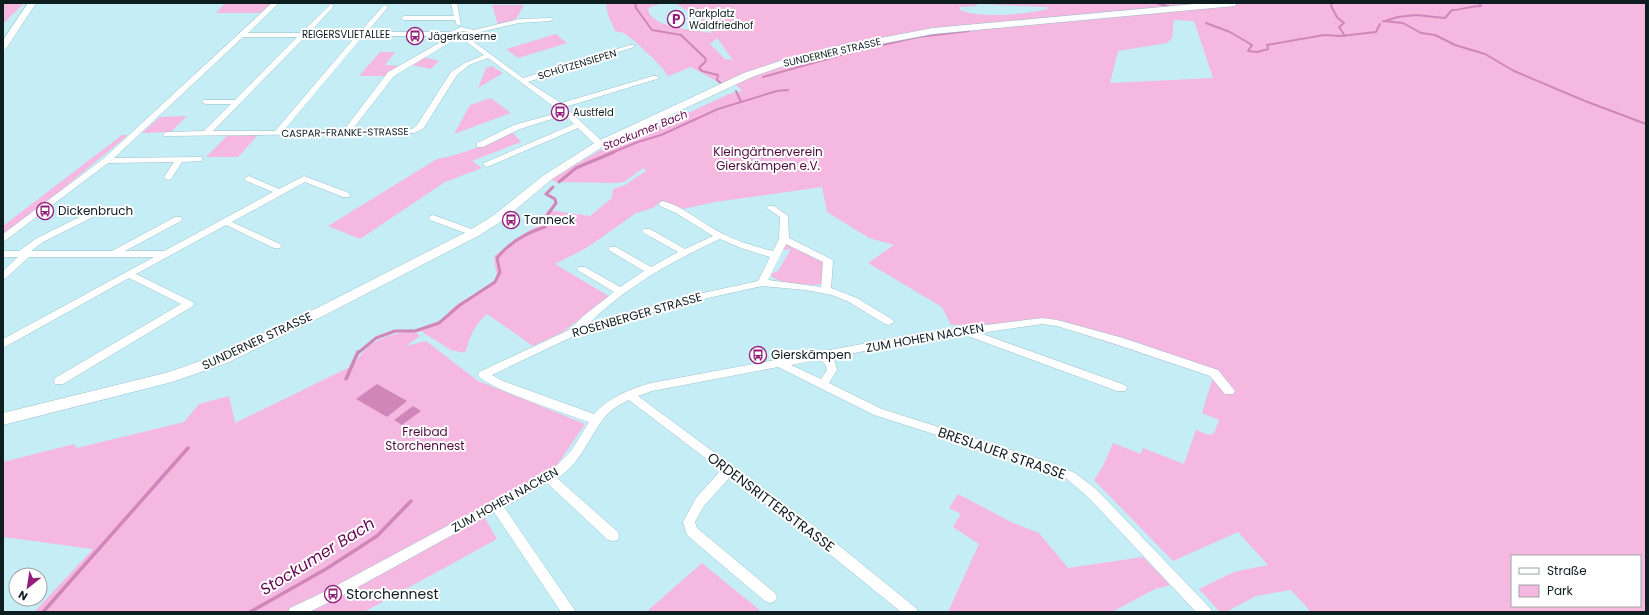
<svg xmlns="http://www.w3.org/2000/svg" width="1649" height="615" font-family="Poppins,sans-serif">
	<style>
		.green { fill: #f5b8e1; fill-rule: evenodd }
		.water { fill: #d186ba }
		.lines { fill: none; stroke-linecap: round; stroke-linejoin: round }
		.stream-far2 { stroke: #d186ba; stroke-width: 2 }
		.stream-far1 { stroke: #d186ba; stroke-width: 3 }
		.stream { stroke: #d186ba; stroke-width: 3.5 }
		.minor-casing { stroke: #9bc1c9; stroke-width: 1 }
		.secondary-casing { stroke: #9bc1c9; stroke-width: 1 }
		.minor { fill: #fff; fill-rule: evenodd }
		.secondary { fill: #fff; fill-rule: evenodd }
		.labels { text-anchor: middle; stroke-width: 4; stroke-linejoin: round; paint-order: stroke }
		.far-poi-label { font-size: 10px; fill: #0e1d20; stroke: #fff; text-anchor: start }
		.far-street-label { font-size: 10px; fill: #0e1d20; stroke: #fff }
		.far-water-label { font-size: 11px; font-style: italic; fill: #640751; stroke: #fff }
		.park-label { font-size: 12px; fill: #4f0c40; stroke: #fff }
		.poi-label { font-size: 12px; fill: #0e1d20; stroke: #fff; text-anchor: start }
		.street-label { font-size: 12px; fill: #0e1d20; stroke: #fff }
		.near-street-label { font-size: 14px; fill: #0e1d20; stroke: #fff }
		.near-poi-label { font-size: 14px; fill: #0e1d20; stroke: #fff; text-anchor: start }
		.near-water-label { font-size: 16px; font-style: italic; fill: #640751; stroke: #fff }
	</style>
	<rect width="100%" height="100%" fill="#c5edf5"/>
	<!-- green -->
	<g class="green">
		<path d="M 3,3 L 24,3 L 3,24 Z"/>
		<path d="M 225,3 L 271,3 L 260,13 L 216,13 Z"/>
		<path d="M 575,3 L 665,3 L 652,6 L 648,9 C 650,28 696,30 712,33 L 710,25 L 675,3 L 1646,3 L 1646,612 L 1311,612 L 1291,590 L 1256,596 L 1226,612 L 1220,612 L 1199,589 L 1234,572 L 1268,565 L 1238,532 L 1173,561 L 1094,480 L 1103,466 L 1113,443 L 1141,454 L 1143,448 L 1184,464 L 1196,430 L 1209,435 L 1214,433 L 1219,420 L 1202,413 L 1213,377 L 1049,323 L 951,325 L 942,307 L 868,263 L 894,245 L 869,238 L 827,212 L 822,187 L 715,202 L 683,209 L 660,202 L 653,208 L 636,213 L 588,247 L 555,264 L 610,297 L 561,333 L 533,346 L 487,314 C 474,325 470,337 465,353 L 451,350 L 419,330 L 444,321 L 450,310 L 459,303 L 493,285 L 497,275 L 495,266 L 494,256 L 531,229 L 544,225 L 544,216 L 548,210 L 590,216 L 612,198 L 613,189 L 625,185 L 646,171 L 643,168 L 624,182 L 618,183 L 556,182 L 552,180 L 553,178 L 606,147 L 636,137 L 729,94 L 742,91 L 736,85 L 718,82 L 691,67 L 666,77 L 667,75 C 662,65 634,40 624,33 C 621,32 618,32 615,31 L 608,15 L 606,4 L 574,4 ZM 977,4 L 1047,7 L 1048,9 C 1026,14 980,19 960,10 L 959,7 L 977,6 ZM 1174,20 L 1194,21 L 1213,78 L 1110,83 L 1118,51 L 1167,43 L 1172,38 ZM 717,38 L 733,60 L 725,59 L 710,44 ZM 1512,556 L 1640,556 L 1640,606 L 1512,606 Z"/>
		<path d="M 492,5 L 524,5 L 515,21 L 498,25 Z"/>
		<path d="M 556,34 L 567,43 L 518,58 L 506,49 Z"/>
		<path d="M 380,52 L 395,52 L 385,65 L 402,66 L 385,76 L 359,76 Z"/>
		<path d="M 424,57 L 439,61 L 431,69 L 411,65 Z"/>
		<path d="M 492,66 L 503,73 L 478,88 L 486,68 Z"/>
		<path d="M 491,98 L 511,113 L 454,134 L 470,105 Z"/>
		<path d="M 187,116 L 171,132 L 142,133 L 160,117 Z"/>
		<path d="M 512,132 L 521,142 L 472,161 L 482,168 L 445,182 L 360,239 L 328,226 L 437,159 C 464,154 487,144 512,132 Z"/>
		<path d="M 122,135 L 128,135 L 36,211 L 3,234 L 3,226 Z"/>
		<path d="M 258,135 L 238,157 L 206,157 L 227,136 Z"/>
		<path d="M 788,243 L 823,259 L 824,280 L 821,284 C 810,286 775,284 770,274 L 778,271 L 791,249 L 782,250 L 785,244 Z"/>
		<path d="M 409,331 L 415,332 L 420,336 L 406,346 L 426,341 L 478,381 L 585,424 L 553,471 L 482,513 L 497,539 L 364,612 L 34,612 L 93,549 L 3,537 L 3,462 L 74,444 L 77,448 L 184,422 L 199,404 L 229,396 L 235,423 L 354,365 C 368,341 383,336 409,331 Z"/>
		<path d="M 958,494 L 1011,522 L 1039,533 L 1068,568 L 1143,557 L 1170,585 L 1155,589 L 1112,612 L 948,612 L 979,544 L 953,527 L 961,514 L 949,508 Z"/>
		<path d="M 702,563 L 762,612 L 646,612 Z"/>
	</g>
	<!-- water -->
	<g class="water">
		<path d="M 377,384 L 407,401 L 387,417 L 356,399 Z"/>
		<path d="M 413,406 L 421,411 L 402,425 L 394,420 Z"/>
	</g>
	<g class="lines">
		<!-- stream-far2 -->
		<g class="stream-far2">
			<path d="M 635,3 L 636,8 L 652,30 L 681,35"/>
			<path d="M 1156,3 L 1170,7"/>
			<path d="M 1332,3 L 1331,6 L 1337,17 L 1344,23 L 1339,27 L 1345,36"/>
			<path d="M 1383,21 L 1403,23 L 1421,33 L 1435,35 L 1455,45 L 1485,54 L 1514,71 L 1585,101 L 1646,124"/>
			<path d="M 1385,21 L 1398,17 L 1416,15 L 1445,18 L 1452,10 C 1462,10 1469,6 1481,6 L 1479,3"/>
			<path d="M 1206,23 L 1230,32 L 1252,45 L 1248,51 L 1257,52 L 1268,49 L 1267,45 L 1324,35 L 1341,36 L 1376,32 L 1380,24"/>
			<path d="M 681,35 L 705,58 L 706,61 L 699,68 L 702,71 L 718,75 L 717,80 L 723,85"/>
			<path d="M 763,77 L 856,51 L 918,37 L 969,31"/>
			<path d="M 736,91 L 741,102"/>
			<path d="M 611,153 L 638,142 L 661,135 L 718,109 L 777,91 L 788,90"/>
		</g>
		<!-- stream-far1 -->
		<g class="stream-far1">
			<path d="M 559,182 L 576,168 L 614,152"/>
			<path d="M 358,353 L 376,338 L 395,331 L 415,331 L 439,323 L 460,305 L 495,282 L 500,272 L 497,258 C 510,242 525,233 545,227 L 548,214 L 556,203 L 555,199 L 546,194 L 553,187"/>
		</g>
		<!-- stream -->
		<g class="stream">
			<path d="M 346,379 L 358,352"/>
			<path d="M 43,612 L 188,448"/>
			<path d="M 250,612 L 326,569 L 377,536 L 411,501"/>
		</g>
		<!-- minor casing -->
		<g class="minor-casing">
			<g id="minor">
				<path d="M 272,3 L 279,3 L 248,33 L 301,33 L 331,4 L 333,5 L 333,7 L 309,33 L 360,32 L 383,6 L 385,5 L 388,7 L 367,32 L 450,32 L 461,27 L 474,30 L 519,19 L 552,18 L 553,19 L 550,21 L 519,23 L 476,33 L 470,39 L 523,78 L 630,45 L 634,45 L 634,47 L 528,82 L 561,103 L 653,76 L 656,76 L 660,78 L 565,107 L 603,142 L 603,146 L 597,146 L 578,128 L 487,167 L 483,165 L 484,163 L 574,124 L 565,115 L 520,129 L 483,147 L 477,147 L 477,143 L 514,125 L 561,112 L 488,58 L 469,65 L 457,75 L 423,129 L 414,133 L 164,136 L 163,134 L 167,132 L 204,131 L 231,104 L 206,104 L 202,102 L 203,100 L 235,100 L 297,37 L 243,37 L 114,158 L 199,157 L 202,157 L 202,161 L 182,162 L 171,179 L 168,180 L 164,177 L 174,162 L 108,163 L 6,240 L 3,241 L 3,234 L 103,159 ZM 462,31 L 469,32 L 469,33 L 462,37 L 454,35 ZM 356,36 L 275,131 L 213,131 L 305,37 ZM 363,36 L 447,36 L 448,38 L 388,72 L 344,130 L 283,131 ZM 454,40 L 464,40 L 484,55 L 465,63 L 451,72 L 417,125 L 412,129 L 405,130 L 352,130 L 394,76 Z"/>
				<path d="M 451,3 L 457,3 L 461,25 L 457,25 L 455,20 L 404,20 L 401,18 L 404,16 L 454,16 Z"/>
				<path d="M 249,176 L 279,189 L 304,176 L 349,193 L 350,195 L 349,197 L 343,197 L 305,182 L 232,222 L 280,244 L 282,246 L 280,248 L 274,248 L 226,225 L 136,274 L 193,302 L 194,304 L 193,306 L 63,384 L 55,384 L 54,381 L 55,378 L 181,304 L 129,278 L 3,348 L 3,339 L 154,257 L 29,257 L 6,278 L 3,279 L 3,271 L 18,257 L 3,257 L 3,251 L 19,251 L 37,238 L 102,206 L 106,209 L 105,211 L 43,242 L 31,251 L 112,251 L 175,217 L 181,217 L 182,219 L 181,221 L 125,251 L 164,251 L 273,192 L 246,181 L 245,179 L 246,177 Z"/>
				<path d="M 663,201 C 685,207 703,224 723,234 C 739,242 756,247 773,251 L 779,239 L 780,217 L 767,208 L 768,206 L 774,206 L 788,216 L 789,238 L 831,259 L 833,261 L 831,288 L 857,298 L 893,320 L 894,322 L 889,325 L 885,324 L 849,302 L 832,295 L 806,290 L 762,286 L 690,302 L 592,329 L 578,334 L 492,375 L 503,381 L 594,414 C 609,397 630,389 651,383 L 916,334 L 1042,318 L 1057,320 L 1123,338 L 1218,370 L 1235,391 L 1233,394 L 1225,394 L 1210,376 L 1115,344 L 1057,326 L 1042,324 L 980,333 L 1125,385 L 1127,388 L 1125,391 L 1117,391 L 965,335 L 916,342 L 831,357 L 835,362 L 837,370 L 829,383 L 882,409 L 1052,463 L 1075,473 L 1096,489 L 1210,608 L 1212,612 L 1196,612 L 1088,497 L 1067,479 L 1044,469 L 874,415 L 778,367 L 652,391 L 638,396 L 826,535 L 916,608 L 918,612 L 901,612 L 816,543 L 730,477 L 704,506 L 695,522 L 697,528 L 775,593 L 777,597 L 775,601 L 770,603 L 765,601 L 695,542 L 687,535 L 683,522 L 696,498 L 721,470 L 629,400 C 620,404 610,410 604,418 C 589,437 580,465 557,478 L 618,532 L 619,536 L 618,540 L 613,541 L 608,540 L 547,483 L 504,507 L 576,612 L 561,612 L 494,512 L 338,598 L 309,612 L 288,612 L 290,608 L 328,590 L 553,469 L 571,451 L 589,422 C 570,415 485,388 478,375 L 479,372 L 571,329 L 582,317 L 614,292 L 579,271 L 577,269 L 579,267 L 585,267 L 620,287 L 644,271 L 610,251 L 608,249 L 610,247 L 616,247 L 651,267 L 678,252 L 644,233 L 642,231 L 644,229 L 650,229 L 685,249 L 713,236 L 676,213 L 660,206 L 659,204 L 660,202 ZM 720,239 L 741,248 L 770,257 L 758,281 L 689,296 L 588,324 C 626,287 672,261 720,239 ZM 786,244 L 823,262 L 821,287 L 768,280 ZM 820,359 L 825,364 L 827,370 L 821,379 L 791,365 Z"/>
				<path d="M 433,215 L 477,231 L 479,233 L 474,236 L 471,235 L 430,220 L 429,218 L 430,216 Z"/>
			</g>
		</g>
		<!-- secondary casing -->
		<g class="secondary-casing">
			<g id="secondary">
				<path d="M 28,3 L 36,3 L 6,49 L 3,50 L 3,40 Z"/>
				<path d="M 1206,3 L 1238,3 L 1234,6 L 933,34 L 838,52 L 786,65 L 752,77 L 604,146 L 552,179 L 502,221 L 478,236 L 327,314 L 227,363 L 172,382 L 3,425 L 3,413 L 169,372 L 217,355 L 317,308 L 470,230 L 494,215 L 544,175 L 596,142 L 744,73 L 780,61 L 838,46 L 933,28 Z"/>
			</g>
		</g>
		<!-- minor -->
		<use href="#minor" class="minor"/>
		<!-- secondary -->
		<use href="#secondary" class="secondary"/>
	</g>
	<!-- icons -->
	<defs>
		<g id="parking-ring" transform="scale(0.9)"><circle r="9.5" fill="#fff" stroke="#951e7a" stroke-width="1.5"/><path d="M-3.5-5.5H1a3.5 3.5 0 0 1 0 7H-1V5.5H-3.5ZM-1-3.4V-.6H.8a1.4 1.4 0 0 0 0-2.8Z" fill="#951e7a"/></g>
		<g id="bus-ring" transform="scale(0.9)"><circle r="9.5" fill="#fff" stroke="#951e7a" stroke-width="1.5"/><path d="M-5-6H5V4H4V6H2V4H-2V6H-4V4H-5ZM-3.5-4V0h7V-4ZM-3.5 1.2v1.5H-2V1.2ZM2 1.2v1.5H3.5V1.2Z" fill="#951e7a"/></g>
	</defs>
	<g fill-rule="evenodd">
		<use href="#parking-ring" x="676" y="19"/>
		<use href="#bus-ring" x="415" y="36"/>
		<use href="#bus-ring" x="560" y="112"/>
		<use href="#bus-ring" x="45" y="211"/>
		<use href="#bus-ring" x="511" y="220"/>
		<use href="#bus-ring" x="758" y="355"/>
		<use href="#bus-ring" x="333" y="594"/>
	</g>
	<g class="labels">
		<!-- far-poi labels -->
		<g class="far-poi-label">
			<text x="689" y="17">Parkplatz<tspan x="689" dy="12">Waldfriedhof</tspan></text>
			<text x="428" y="40">Jägerkaserne</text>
			<text x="573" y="116">Austfeld</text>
		</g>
		<!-- far-street labels -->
		<g class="far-street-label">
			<text x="346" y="38">REIGERSVLIETALLEE</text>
			<text transform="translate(832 52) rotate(-13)" y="4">SUNDERNER STRASSE</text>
			<text transform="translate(577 64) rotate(-17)" y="4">SCHÜTZENSIEPEN</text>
			<text transform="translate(345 132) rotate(-1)" y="4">CASPAR-FRANKE-STRASSE</text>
		</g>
		<!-- far-water labels -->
		<g class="far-water-label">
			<text transform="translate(645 130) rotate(-22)" y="4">Stockumer Bach</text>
		</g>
		<!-- park labels -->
		<g class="park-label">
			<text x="768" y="156">Kleingärtnerverein<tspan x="768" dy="14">Gierskämpen e.V.</tspan></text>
			<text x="425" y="436">Freibad<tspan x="425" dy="14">Storchennest</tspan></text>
		</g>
		<!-- poi labels -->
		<g class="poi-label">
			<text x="58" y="215">Dickenbruch</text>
			<text x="524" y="224">Tanneck</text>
			<text x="771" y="359">Gierskämpen</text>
		</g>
		<!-- street labels -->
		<g class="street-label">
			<text transform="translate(637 315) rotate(-16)" y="4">ROSENBERGER STRASSE</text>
			<text transform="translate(925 338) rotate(-10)" y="4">ZUM HOHEN NACKEN</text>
			<text transform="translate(257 341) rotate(-25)" y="4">SUNDERNER STRASSE</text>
			<text transform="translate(505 500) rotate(-29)" y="4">ZUM HOHEN NACKEN</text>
		</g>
		<!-- near-street labels -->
		<g class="near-street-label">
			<text transform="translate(1002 453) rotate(19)" y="5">BRESLAUER STRASSE</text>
			<text transform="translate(771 502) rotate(37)" y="5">ORDENSRITTERSTRASSE</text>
		</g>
		<!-- near-poi labels -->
		<g class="near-poi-label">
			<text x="346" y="599">Storchennest</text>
		</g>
		<!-- near-water labels -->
		<g class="near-water-label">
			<text transform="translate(317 556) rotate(-32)" y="6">Stockumer Bach</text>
		</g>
	</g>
	<!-- border -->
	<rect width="1649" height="615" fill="none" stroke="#0e1d20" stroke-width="8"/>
	<!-- legend -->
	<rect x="1511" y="555" width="130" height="52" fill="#ffffff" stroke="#9fa5a6"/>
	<rect x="1519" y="568" width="20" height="6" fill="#ffffff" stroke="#9fa5a6"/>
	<text x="1547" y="575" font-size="12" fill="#0e1d20">Straße</text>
	<rect x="1519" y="585" width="20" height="12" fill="#f5b8e1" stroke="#9fa5a6"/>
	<text x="1547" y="595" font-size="12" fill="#0e1d20">Park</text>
	<!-- north arrow -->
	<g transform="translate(28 587) rotate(210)"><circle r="19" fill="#ffffff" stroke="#9fa5a6"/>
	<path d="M0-3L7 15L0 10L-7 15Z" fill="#951e7a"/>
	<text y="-6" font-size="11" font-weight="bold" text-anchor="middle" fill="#0e1d20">N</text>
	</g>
</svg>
